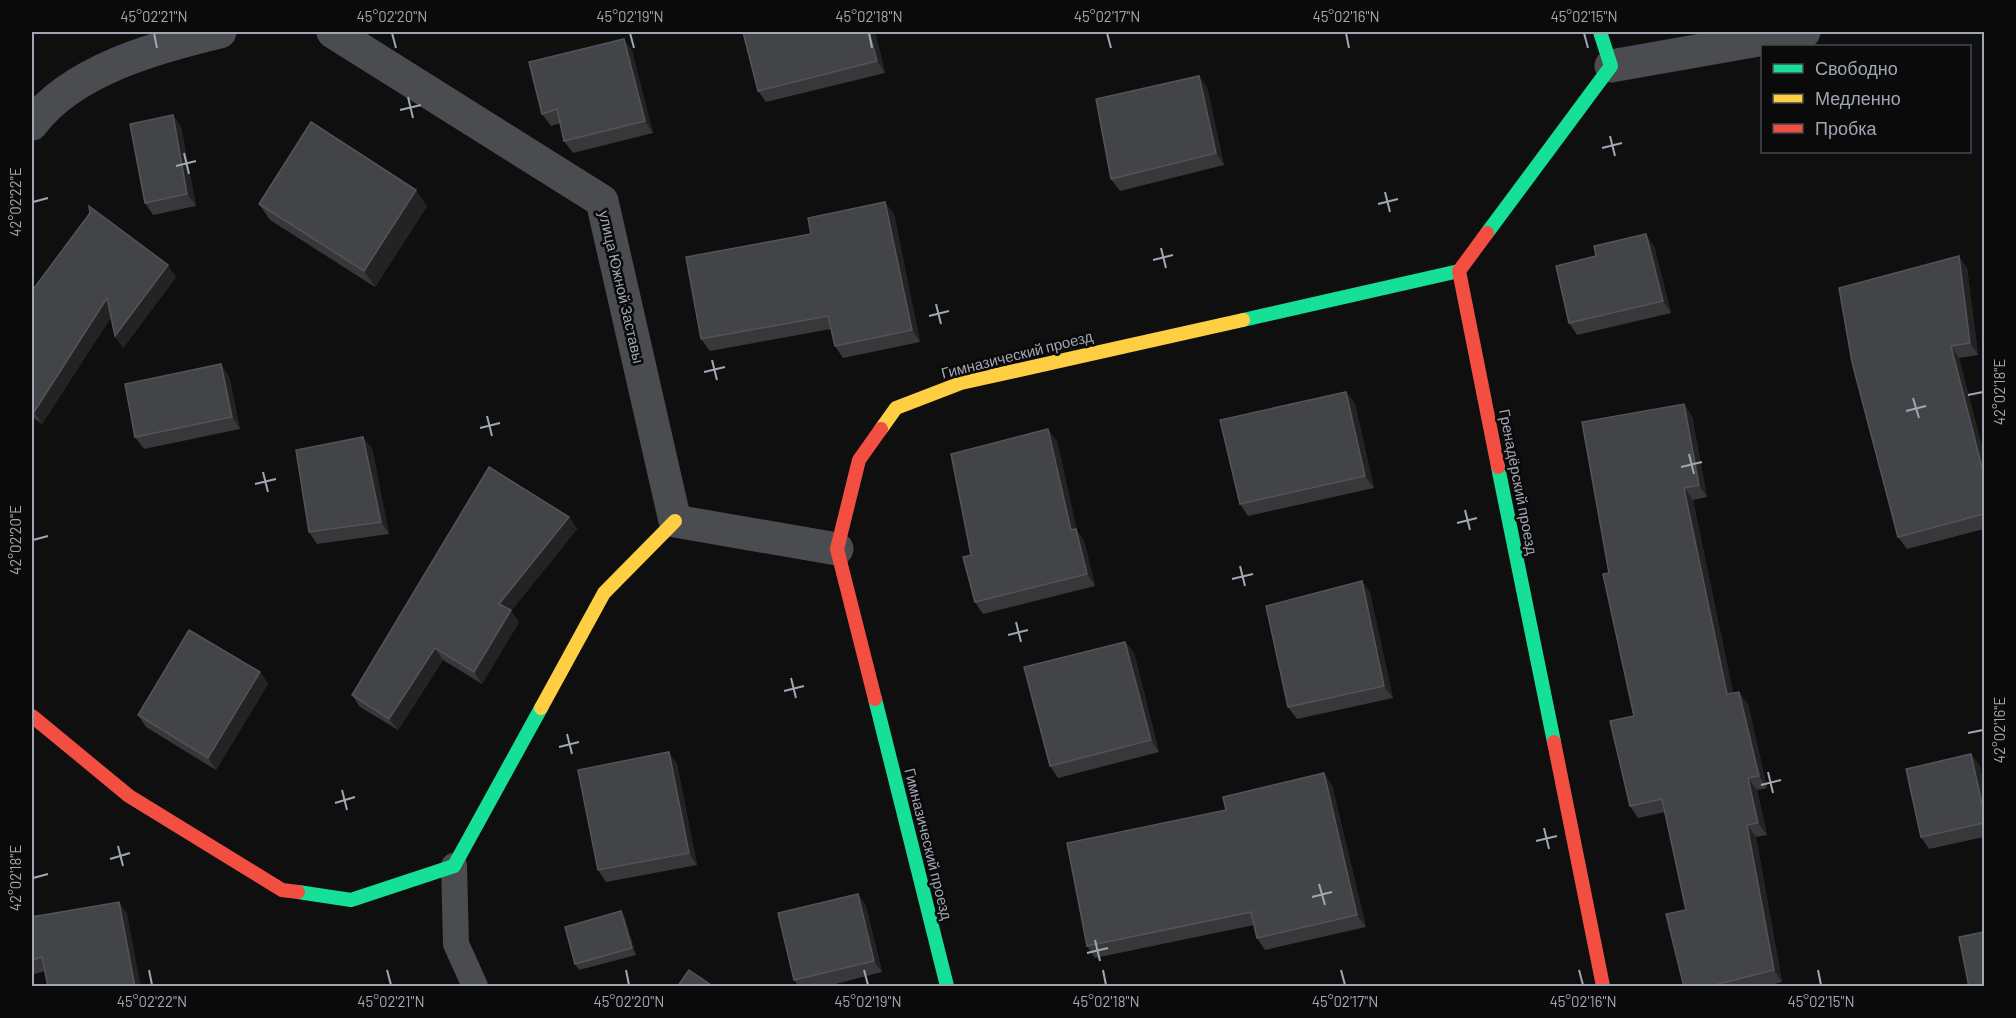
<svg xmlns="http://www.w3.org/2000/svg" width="2016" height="1018" font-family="Barlow,sans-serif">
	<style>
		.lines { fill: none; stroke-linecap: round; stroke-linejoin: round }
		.lane { stroke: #4a4c4f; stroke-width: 26 }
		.street { stroke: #4a4c4f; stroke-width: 33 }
		.fast { stroke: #16e098; stroke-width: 14 }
		.slow { stroke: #ffcf43; stroke-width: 14 }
		.jam { stroke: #f24e42; stroke-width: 14 }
		.wall { fill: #38383b }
		.shaded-wall { fill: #232324 }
		.building { fill: #434448; stroke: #525458; stroke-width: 1.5 }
		.ticks { fill: none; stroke: #a0a7b2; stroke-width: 2 }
		.labels { text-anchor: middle; stroke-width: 5; stroke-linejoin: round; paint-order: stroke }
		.street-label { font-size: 15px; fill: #a0a7b2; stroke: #0a0a0b }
		.neatline { fill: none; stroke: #a0a7b2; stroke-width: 2 }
		.ticks-label { font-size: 15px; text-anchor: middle; fill: #a0a7b2 }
	</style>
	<rect width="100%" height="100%" fill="#0f0f10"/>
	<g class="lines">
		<!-- lane -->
		<path class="lane" d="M 454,866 L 456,944 L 475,986"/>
		<!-- street -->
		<g class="street">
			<path d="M 333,32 L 602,201 L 675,521 L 837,549"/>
			<path d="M 1611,66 L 1804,32"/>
			<path d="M 32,124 C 72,70 157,47 220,32"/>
		</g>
		<!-- fast -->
		<g class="fast">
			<path d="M 1487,233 L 1611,66 L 1600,32"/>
			<path d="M 1243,320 L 1459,271"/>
			<path d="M 1498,467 L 1554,742"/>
			<path d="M 875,699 L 947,986"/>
			<path d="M 298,892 L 351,900 L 454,866 L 541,708"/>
		</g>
		<!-- slow -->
		<g class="slow">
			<path d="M 881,429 L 896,408 L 961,383 L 1243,320"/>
			<path d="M 541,708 L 604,593 L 675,521"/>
		</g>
		<!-- jam -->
		<g class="jam">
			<path d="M 1487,233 L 1459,271 L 1498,467"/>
			<path d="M 875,699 L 837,549 L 859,460 L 881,429"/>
			<path d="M 32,716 L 129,796 L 282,890 L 298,892"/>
			<path d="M 1554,742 L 1603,986"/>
		</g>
	</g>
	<!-- wall -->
	<g class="wall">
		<path d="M 875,32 L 885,73 L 766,102 L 758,91 Z"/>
		<path d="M 624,39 L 632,51 L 653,133 L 573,153 L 564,141 L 560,123 L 551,126 L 542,114 Z"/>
		<path d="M 1207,87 L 1224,165 L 1120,191 L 1111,179 Z"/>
		<path d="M 173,115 L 181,127 L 196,206 L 153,215 L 145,203 Z"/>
		<path d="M 259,204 L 427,206 L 375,287 L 270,220 Z"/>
		<path d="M 894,214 L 920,342 L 843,358 L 835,346 L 831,329 L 710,351 L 701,339 L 811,234 Z"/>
		<path d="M 1654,246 L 1671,313 L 1577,335 L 1569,323 Z"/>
		<path d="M 1967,268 L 1978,355 L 1959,358 L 1984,455 L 1984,529 L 1907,549 L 1898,537 Z"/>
		<path d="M 176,277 L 123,348 L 115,336 L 111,317 L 42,424 L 32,417 L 32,291 Z"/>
		<path d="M 229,376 L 240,429 L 144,449 L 135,437 Z"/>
		<path d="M 1346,392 L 1355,404 L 1374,488 L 1248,516 L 1240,504 Z"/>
		<path d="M 1692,416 L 1707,497 L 1693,500 L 1733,693 L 1748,704 L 1767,788 L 1757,790 L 1767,835 L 1756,837 L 1782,982 L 1765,987 L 1684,987 L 1686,910 L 1665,812 L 1638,818 L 1630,806 L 1634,716 L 1609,573 Z"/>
		<path d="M 1057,441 L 1077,531 L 1084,541 L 1095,586 L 983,614 L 975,602 L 971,555 Z"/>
		<path d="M 372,448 L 389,534 L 317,544 L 309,532 Z"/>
		<path d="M 569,517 L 577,529 L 511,611 L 519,622 L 482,684 L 443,660 L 398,730 L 360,707 L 352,695 Z"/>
		<path d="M 1362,581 L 1370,593 L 1393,698 L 1297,719 L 1288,707 Z"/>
		<path d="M 1125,642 L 1134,653 L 1159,752 L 1058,778 L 1050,766 Z"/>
		<path d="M 260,672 L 268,684 L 216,770 L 146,727 L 138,715 Z"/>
		<path d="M 1971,754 L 1980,766 L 1984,788 L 1984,837 L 1929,849 L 1921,837 Z"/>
		<path d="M 677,764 L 697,865 L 606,882 L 598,870 Z"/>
		<path d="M 1332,785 L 1366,927 L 1265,950 L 1257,938 L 1254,925 L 1095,958 L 1087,946 L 1226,810 Z"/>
		<path d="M 858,894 L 866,906 L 882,972 L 824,987 L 799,987 L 794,980 Z"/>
		<path d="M 621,911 L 625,918 L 636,955 L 579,970 L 575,964 Z"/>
		<path d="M 127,913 L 45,971 L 32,975 L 32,917 Z"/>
	</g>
	<!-- shaded-wall -->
	<g class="shaded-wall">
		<path d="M 869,32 L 875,32 L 885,73 L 877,61 Z"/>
		<path d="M 624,39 L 632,51 L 653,133 L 645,121 Z"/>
		<path d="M 1199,76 L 1207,87 L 1224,165 L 1216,153 Z"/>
		<path d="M 173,115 L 181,127 L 196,206 L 187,194 Z"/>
		<path d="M 416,190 L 427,206 L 375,287 L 364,271 Z"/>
		<path d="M 885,202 L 894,214 L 920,342 L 912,330 Z"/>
		<path d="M 1646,234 L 1654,246 L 1671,313 L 1663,301 Z"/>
		<path d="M 1959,256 L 1967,268 L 1978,355 L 1970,343 Z"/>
		<path d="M 168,265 L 176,277 L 123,348 L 115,336 Z"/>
		<path d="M 107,298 L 116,310 L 42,424 L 34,412 Z"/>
		<path d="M 1951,346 L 1959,358 L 1984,455 L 1984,475 Z"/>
		<path d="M 221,364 L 229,376 L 240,429 L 232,417 Z"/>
		<path d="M 1346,392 L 1355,404 L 1374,488 L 1365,476 Z"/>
		<path d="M 1684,404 L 1692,416 L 1707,497 L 1699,485 Z"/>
		<path d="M 1048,429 L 1057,441 L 1077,531 L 1084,541 L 1095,586 L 1087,574 L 1071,530 Z"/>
		<path d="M 363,437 L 372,448 L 389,534 L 381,522 Z"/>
		<path d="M 1684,488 L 1693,500 L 1736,706 L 1727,694 Z"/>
		<path d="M 569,517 L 577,529 L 511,611 L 519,622 L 482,684 L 474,672 L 499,604 Z"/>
		<path d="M 1362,581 L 1370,593 L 1393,698 L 1384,686 Z"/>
		<path d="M 1125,642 L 1134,653 L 1159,752 L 1151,740 Z"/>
		<path d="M 435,648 L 443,660 L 398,730 L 389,719 Z"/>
		<path d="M 260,672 L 268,684 L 216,770 L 208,758 Z"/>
		<path d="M 1739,692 L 1748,704 L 1767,788 L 1759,776 Z"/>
		<path d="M 669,752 L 677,764 L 697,865 L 689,853 Z"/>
		<path d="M 1971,754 L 1980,766 L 1984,788 L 1984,813 Z"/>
		<path d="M 1324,773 L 1332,785 L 1366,927 L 1357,915 Z"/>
		<path d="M 1748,778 L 1757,790 L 1767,835 L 1758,823 Z"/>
		<path d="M 1747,825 L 1756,837 L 1782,982 L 1774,970 Z"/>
		<path d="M 858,894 L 866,906 L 882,972 L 874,961 Z"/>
		<path d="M 119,902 L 127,913 L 141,987 L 135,987 Z"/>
		<path d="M 621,911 L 625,918 L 636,955 L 632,948 Z"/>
	</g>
	<!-- building -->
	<g class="building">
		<path d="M 743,32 L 869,32 L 877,61 L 758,91 Z"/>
		<path d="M 624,39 L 645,121 L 564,141 L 557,109 L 542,114 L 529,62 Z"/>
		<path d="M 1199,76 L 1216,153 L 1111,179 L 1096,99 Z"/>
		<path d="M 173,115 L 187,194 L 145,203 L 130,124 Z"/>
		<path d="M 311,122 L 416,190 L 364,271 L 259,204 Z"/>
		<path d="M 885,202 L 912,330 L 835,346 L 828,316 L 701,339 L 686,257 L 811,234 L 808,218 Z"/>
		<path d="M 89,206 L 168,265 L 115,336 L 107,298 L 34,412 L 32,410 L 32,291 L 90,213 Z"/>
		<path d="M 1646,234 L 1663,301 L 1569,323 L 1556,266 L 1596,256 L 1594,246 Z"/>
		<path d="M 1959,256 L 1970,343 L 1951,346 L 1984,475 L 1984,514 L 1898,537 L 1852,362 L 1839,288 Z"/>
		<path d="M 221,364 L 232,417 L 135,437 L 125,384 Z"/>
		<path d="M 1346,392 L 1365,476 L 1240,504 L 1220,420 Z"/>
		<path d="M 1684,404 L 1699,485 L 1684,488 L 1727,694 L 1739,692 L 1759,776 L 1748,778 L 1758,823 L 1747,825 L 1774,970 L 1707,987 L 1684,987 L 1666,914 L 1686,910 L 1662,799 L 1630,806 L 1610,721 L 1634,716 L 1603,574 L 1609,573 L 1582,422 Z"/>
		<path d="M 1048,429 L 1071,530 L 1076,529 L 1087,574 L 975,602 L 963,557 L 971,555 L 951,454 Z"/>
		<path d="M 363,437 L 381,522 L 309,532 L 296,450 Z"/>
		<path d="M 489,467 L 569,517 L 499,604 L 511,610 L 474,672 L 435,648 L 389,719 L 352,695 Z"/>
		<path d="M 1362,581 L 1384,686 L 1288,707 L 1266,606 Z"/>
		<path d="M 189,630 L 260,672 L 208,758 L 138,715 Z"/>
		<path d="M 1125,642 L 1151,740 L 1050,766 L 1024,667 Z"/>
		<path d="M 669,752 L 689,853 L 598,870 L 578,770 Z"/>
		<path d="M 1971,754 L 1984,813 L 1984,823 L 1921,837 L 1906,769 Z"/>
		<path d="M 1324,773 L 1357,915 L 1257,938 L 1251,912 L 1087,946 L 1067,843 L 1226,810 L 1223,797 Z"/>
		<path d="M 858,894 L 874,961 L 794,980 L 778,913 Z"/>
		<path d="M 119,902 L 135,987 L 48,987 L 42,957 L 32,960 L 32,917 Z"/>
		<path d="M 621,911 L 632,948 L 575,964 L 565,927 Z"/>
		<path d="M 1984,932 L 1984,987 L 1969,987 L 1959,937 Z"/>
		<path d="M 689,970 L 714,987 L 677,987 Z"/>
	</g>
	<!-- ticks -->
	<path class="ticks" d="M 154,33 L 157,48M 392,33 L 396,48M 630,33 L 634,48M 869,33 L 872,48M 1107,33 L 1111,48M 1346,33 L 1349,48M 1584,33 L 1588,48M 408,97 L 413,118M 400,110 L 421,105M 1610,136 L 1615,156M 1602,148 L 1622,143M 184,153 L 189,174M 176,166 L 196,161M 1385,192 L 1390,212M 33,202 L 48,198M 1378,204 L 1398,199M 1161,248 L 1166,268M 1153,260 L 1173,255M 936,304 L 941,324M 929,316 L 949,311M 712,360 L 717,380M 704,372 L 725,367M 1968,395 L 1983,392M 1913,398 L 1919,418M 1906,411 L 1926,406M 487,416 L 492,436M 480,428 L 500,423M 1689,454 L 1694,474M 1681,467 L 1702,462M 263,472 L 268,492M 255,484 L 276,479M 1465,510 L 1470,530M 1457,523 L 1477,518M 33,540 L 48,536M 1240,566 L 1245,586M 1232,579 L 1253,574M 1016,622 L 1021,642M 1008,635 L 1028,630M 791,678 L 796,698M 784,691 L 804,686M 1968,733 L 1983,730M 567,734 L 572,754M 559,747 L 579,742M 1768,772 L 1773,793M 1761,785 L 1781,780M 342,790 L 347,810M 335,803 L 355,797M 1544,828 L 1549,849M 1536,841 L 1557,836M 118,846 L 123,866M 110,859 L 130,853M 33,878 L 48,874M 1319,884 L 1325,905M 1312,897 L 1332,892M 1095,940 L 1100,961M 1087,953 L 1108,948M 149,970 L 152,985M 387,970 L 391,985M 626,970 L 629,985M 864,970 L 868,985M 1103,970 L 1106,985M 1341,970 L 1345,985M 1579,970 L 1583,985M 1818,970 L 1821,985"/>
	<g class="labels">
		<!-- street labels -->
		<g class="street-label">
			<text transform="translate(621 287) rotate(77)" y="5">улица Южной Заставы</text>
			<text transform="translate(1017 355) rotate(-14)" y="5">Гимназический проезд</text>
			<text transform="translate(1518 482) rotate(79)" y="5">Гренадёрский проезд</text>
			<text transform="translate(928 844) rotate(76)" y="5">Гимназический проезд</text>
		</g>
	</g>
	<!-- border -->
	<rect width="2016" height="1018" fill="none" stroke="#0a0a0b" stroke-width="66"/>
	<!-- legend -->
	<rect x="1761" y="45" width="210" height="108" fill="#0a0a0b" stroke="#46494e" stroke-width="1.5"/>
	<rect x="1773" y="64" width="30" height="9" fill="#16e098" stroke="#46494e" stroke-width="1.5"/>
	<text x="1815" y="75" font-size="18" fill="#a0a7b2">Свободно</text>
	<rect x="1773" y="94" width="30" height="9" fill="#ffcf43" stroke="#46494e" stroke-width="1.5"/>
	<text x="1815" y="105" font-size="18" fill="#a0a7b2">Медленно</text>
	<rect x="1773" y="124" width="30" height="9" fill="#f24e42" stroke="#46494e" stroke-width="1.5"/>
	<text x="1815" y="135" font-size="18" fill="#a0a7b2">Пробка</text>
	<rect x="33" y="33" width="1950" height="952" class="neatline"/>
	<g class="ticks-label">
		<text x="154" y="22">45°02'21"N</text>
		<text x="392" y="22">45°02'20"N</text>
		<text x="630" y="22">45°02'19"N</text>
		<text x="869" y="22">45°02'18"N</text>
		<text x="1107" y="22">45°02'17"N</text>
		<text x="1346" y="22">45°02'16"N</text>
		<text x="1584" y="22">45°02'15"N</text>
		<text transform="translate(16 202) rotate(-90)" y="5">42°02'22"E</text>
		<text transform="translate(2000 392) rotate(-90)" y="5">42°02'18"E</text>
		<text transform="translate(16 540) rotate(-90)" y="5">42°02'20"E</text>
		<text transform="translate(2000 730) rotate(-90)" y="5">42°02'16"E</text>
		<text transform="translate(16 878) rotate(-90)" y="5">42°02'18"E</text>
		<text x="152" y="1007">45°02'22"N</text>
		<text x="391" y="1007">45°02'21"N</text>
		<text x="629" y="1007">45°02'20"N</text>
		<text x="868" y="1007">45°02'19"N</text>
		<text x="1106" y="1007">45°02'18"N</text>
		<text x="1345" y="1007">45°02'17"N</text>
		<text x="1583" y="1007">45°02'16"N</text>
		<text x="1821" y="1007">45°02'15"N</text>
	</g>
</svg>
